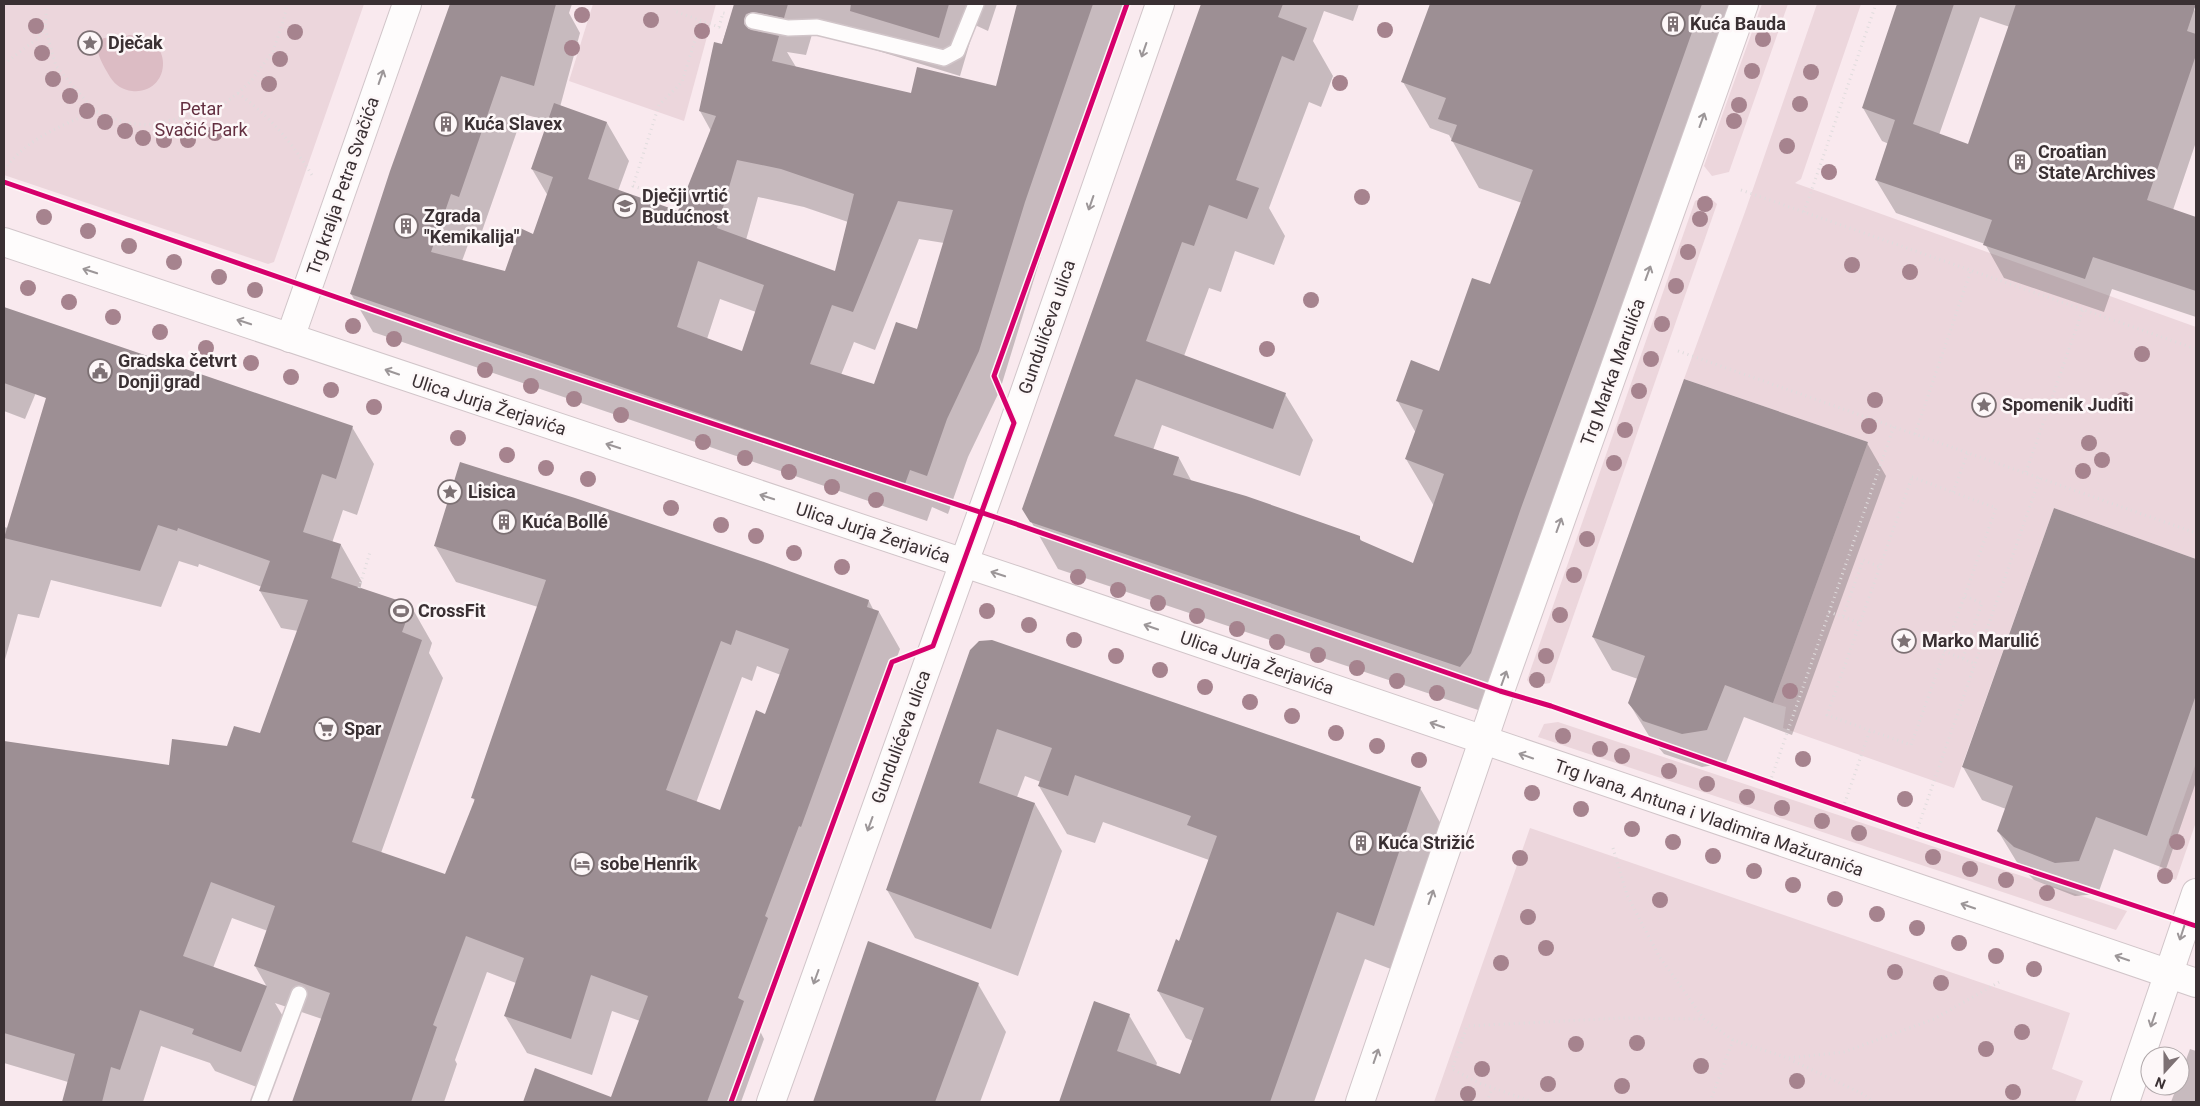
<svg xmlns="http://www.w3.org/2000/svg" width="2200" height="1106" font-family="Roboto,sans-serif">
	<style>
		.green { fill: #ecd6dc }
		.water { fill: #dcbcc4 }
		.shadow { fill: #0003; fill-rule: evenodd }
		.building { fill: #9d8f94; fill-rule: evenodd }
		.lines { fill: none; stroke-linecap: round; stroke-linejoin: round }
		.lane-casing { stroke: #d1c5c9; stroke-width: 18 }
		.street-casing { stroke: #d1c5c9; stroke-width: 30 }
		.secondary-casing { stroke: #d1c5c9; stroke-width: 30 }
		.path { stroke: #e0dcdd; stroke-width: 3; stroke-dasharray: 1 4; stroke-linecap: butt }
		.lane { stroke: #fefcfc; stroke-width: 15 }
		.street { stroke: #fefcfc; stroke-width: 28 }
		.secondary { stroke: #fefcfc; stroke-width: 28 }
		.cycleway-casing { stroke: #fdf7f8; stroke-width: 8 }
		.cycleway { stroke: #d6006c; stroke-width: 5 }
		.tree { fill: #a6838e }
		.oneway { stroke: #9c9698 }
		.labels { text-anchor: middle; stroke-width: 5; stroke-linejoin: round; paint-order: stroke }
		.poi-label { font-size: 18px; font-weight: bold; fill: #3a3033; stroke: #fdf7f8; text-anchor: start }
		.park-label { font-size: 18px; fill: #632f40; stroke: #fdf7f8 }
		.street-label { font-size: 18px; fill: #3a3033; stroke: #fdf7f8 }
	</style>
	<rect width="100%" height="100%" fill="#f9e9ee"/>
	<!-- green -->
	<g class="green">
		<path d="M 4,4 L 364,4 L 274,262 L 268,264 L 4,175 Z"/>
		<path d="M 593,4 L 716,4 L 684,121 L 569,81 Z"/>
		<path d="M 1762,4 L 1788,4 L 1729,172 L 1712,176 L 1704,166 Z"/>
		<path d="M 1817,4 L 1861,4 L 1801,179 L 1795,183 L 2196,327 L 2196,559 L 2054,508 L 1954,788 L 1783,728 L 1786,707 L 1773,703 L 1868,442 L 1684,379 L 1745,212 Z"/>
		<path d="M 1707,195 L 1717,204 L 1550,683 L 1532,686 L 1527,680 L 1695,201 Z"/>
		<path d="M 1558,722 L 2127,911 L 2116,930 L 1538,737 L 1544,724 Z"/>
		<path d="M 2196,763 L 2196,822 L 2176,880 L 2157,874 Z"/>
		<path d="M 1530,828 L 2070,1013 L 2052,1069 L 2083,1081 L 2075,1102 L 1434,1102 Z"/>
	</g>
	<!-- water -->
	<path class="water" d="M 129,35 C 176,34 172,95 132,91 C 123,90 115,85 110,77 C 103,65 96,54 97,41 C 106,35 119,39 129,35 Z"/>
	<!-- shadow -->
	<g class="shadow">
		<path d="M 451,4 L 572,4 L 569,13 L 580,33 L 560,107 L 607,123 L 629,161 L 618,191 L 679,212 L 711,131 L 700,111 L 735,4 L 997,4 L 988,31 L 975,25 L 960,76 L 813,31 L 806,55 L 787,52 L 796,67 L 912,94 L 997,88 L 1018,4 L 1129,4 L 1046,240 L 1000,390 L 968,457 L 948,514 L 932,507 L 927,521 L 373,332 L 351,294 L 391,171 ZM 523,114 L 549,121 L 532,169 L 548,196 L 534,235 L 506,272 L 462,261 L 473,231 L 481,234 ZM 758,197 L 804,207 L 848,222 L 836,273 L 746,240 ZM 919,239 L 944,243 L 917,330 L 875,385 L 841,375 L 854,342 L 875,350 ZM 720,299 L 756,312 L 743,353 L 707,339 Z"/>
		<path d="M 1202,4 L 1359,4 L 1353,21 L 1324,11 L 1313,41 L 1333,76 L 1321,107 L 1309,102 L 1269,208 L 1285,236 L 1274,265 L 1235,251 L 1221,292 L 1209,288 L 1184,356 L 1285,394 L 1313,440 L 1300,476 L 1162,425 L 1153,450 L 1179,458 L 1192,482 L 1359,537 L 1363,543 L 1414,564 L 1434,506 L 1406,459 L 1416,433 L 1397,400 L 1440,372 L 1491,286 L 1522,203 L 1479,188 L 1449,135 L 1430,128 L 1403,82 L 1431,4 L 1746,4 L 1487,713 L 1058,569 L 1024,509 Z"/>
		<path d="M 1898,4 L 2177,4 L 2194,9 L 2196,13 L 2196,142 L 2173,210 L 2196,218 L 2196,317 L 2112,289 L 2104,312 L 2004,278 L 1985,244 L 1896,213 L 1876,180 L 1889,144 L 1882,141 L 1863,108 ZM 1980,17 L 2010,27 L 1969,145 L 1939,135 Z"/>
		<path d="M 4,309 L 30,317 L 52,354 L 25,419 L 4,411 Z"/>
		<path d="M 352,427 L 374,464 L 357,515 L 343,510 L 332,543 L 341,545 L 362,582 L 360,589 L 411,606 L 432,643 L 429,653 L 443,678 L 381,853 L 446,876 L 475,802 L 473,798 L 538,607 L 456,582 L 435,546 L 869,601 L 874,611 L 879,612 L 900,649 L 822,863 L 820,862 L 786,951 L 789,955 L 760,1031 L 764,1039 L 741,1102 L 524,1102 L 536,1070 L 612,1099 L 640,1021 L 612,1011 L 592,1075 L 527,1053 L 505,1016 L 516,983 L 487,972 L 455,1060 L 457,1064 L 444,1102 L 293,1102 L 322,1019 L 275,1003 L 287,1023 L 262,1089 L 215,1071 L 210,1063 L 161,1046 L 143,1102 L 63,1102 L 68,1082 L 4,1063 L 4,743 L 170,766 L 228,748 L 261,735 L 298,631 L 281,628 L 260,591 L 262,587 L 199,564 L 198,567 L 179,561 L 161,607 L 51,580 L 39,618 L 18,614 L 4,663 L 4,527 L 8,528 ZM 757,666 L 781,675 L 766,715 L 721,812 L 696,803 L 742,677 L 752,681 ZM 232,918 L 268,931 L 255,966 L 267,987 L 213,968 Z"/>
		<path d="M 1867,443 L 1886,476 L 1792,735 L 1744,717 L 1726,763 L 1702,767 L 1664,754 L 1649,736 L 1629,703 L 1638,679 L 1612,670 L 1593,637 Z"/>
		<path d="M 2055,510 L 2196,561 L 2196,782 L 2166,869 L 2114,849 L 2098,894 L 2075,896 L 2034,880 L 2018,864 L 1998,831 L 2006,809 L 1982,800 L 1963,767 Z"/>
		<path d="M 972,651 L 1420,788 L 1448,836 L 1401,973 L 1365,959 L 1314,1102 L 1060,1102 L 1095,1003 L 1129,1015 L 1157,1063 L 1156,1066 L 1181,1075 L 1193,1041 L 1186,1038 L 1158,991 L 1180,942 L 1209,860 L 1103,822 L 1095,843 L 1067,834 L 1039,786 L 1041,782 L 1025,776 L 1017,797 L 1035,804 L 1062,851 L 1018,976 L 915,938 L 887,890 Z"/>
		<path d="M 869,943 L 978,984 L 1006,1032 L 980,1102 L 814,1102 Z"/>
		<path d="M 2190,1049 L 2196,1051 L 2196,1102 L 2171,1102 L 2177,1086 L 2180,1086 L 2180,1076 Z"/>
	</g>
	<!-- building -->
	<g class="building">
		<path d="M 450,4 L 556,4 L 534,86 L 501,76 L 459,197 L 451,194 L 431,252 L 505,271 L 520,228 L 533,234 L 553,177 L 531,169 L 554,103 L 607,122 L 588,179 L 678,211 L 716,116 L 699,111 L 714,42 L 722,44 L 734,4 L 788,4 L 784,18 L 754,12 L 746,14 L 744,19 L 744,24 L 751,30 L 779,36 L 772,61 L 911,93 L 917,67 L 996,86 L 1017,4 L 1093,4 L 1025,202 L 979,351 L 947,419 L 927,476 L 910,470 L 905,484 L 350,294 L 390,171 ZM 737,160 L 781,169 L 854,194 L 835,271 L 717,228 ZM 898,201 L 953,210 L 917,329 L 896,322 L 874,384 L 810,364 L 832,305 L 853,312 ZM 698,261 L 764,285 L 742,351 L 677,327 Z"/>
		<path d="M 851,4 L 949,4 L 939,38 L 850,11 Z"/>
		<path d="M 1201,4 L 1283,4 L 1278,17 L 1307,28 L 1294,61 L 1282,56 L 1236,180 L 1259,188 L 1247,219 L 1209,205 L 1194,246 L 1182,242 L 1146,341 L 1286,393 L 1273,429 L 1136,379 L 1114,436 L 1179,457 L 1173,475 L 1246,496 L 1360,536 L 1360,540 L 1413,563 L 1444,474 L 1405,459 L 1423,410 L 1396,401 L 1411,360 L 1439,371 L 1472,278 L 1490,284 L 1533,170 L 1451,141 L 1457,125 L 1438,119 L 1446,98 L 1401,82 L 1430,4 L 1702,4 L 1595,306 L 1521,508 L 1471,653 L 1460,667 L 1030,522 L 1022,509 Z"/>
		<path d="M 1897,4 L 1954,4 L 1913,124 L 1968,144 L 2016,4 L 2196,4 L 2187,31 L 2196,34 L 2196,55 L 2147,200 L 2196,217 L 2196,291 L 2093,257 L 2085,279 L 1983,245 L 1992,220 L 1875,180 L 1895,120 L 1862,108 Z"/>
		<path d="M 4,307 L 353,426 L 336,479 L 322,474 L 303,532 L 341,544 L 331,578 L 412,605 L 402,632 L 422,640 L 352,842 L 445,874 L 475,799 L 471,798 L 546,580 L 434,546 L 460,462 L 575,498 L 761,561 L 869,600 L 867,607 L 879,611 L 801,827 L 799,826 L 765,916 L 768,918 L 738,998 L 744,1001 L 707,1102 L 523,1102 L 535,1068 L 611,1097 L 648,996 L 591,975 L 571,1039 L 504,1016 L 524,958 L 466,936 L 433,1025 L 437,1027 L 411,1102 L 292,1102 L 330,993 L 254,966 L 275,906 L 211,882 L 183,956 L 267,986 L 241,1052 L 192,1034 L 194,1029 L 140,1010 L 120,1070 L 111,1067 L 102,1102 L 62,1102 L 75,1054 L 4,1033 L 4,741 L 169,765 L 172,739 L 227,746 L 234,726 L 260,733 L 308,600 L 259,591 L 270,561 L 178,528 L 177,531 L 158,525 L 140,571 L 4,538 L 46,398 L 4,383 ZM 736,630 L 789,649 L 765,714 L 756,710 L 720,810 L 666,790 L 721,641 L 731,645 Z"/>
		<path d="M 1684,379 L 1868,442 L 1773,703 L 1725,685 L 1707,730 L 1682,734 L 1643,721 L 1628,703 L 1645,656 L 1592,637 Z"/>
		<path d="M 2054,508 L 2196,559 L 2196,695 L 2147,836 L 2096,817 L 2079,861 L 2055,863 L 2014,847 L 1997,831 L 2013,786 L 1962,767 Z"/>
		<path d="M 992,640 L 1421,787 L 1374,926 L 1337,912 L 1270,1102 L 1059,1102 L 1094,1001 L 1130,1014 L 1117,1051 L 1180,1074 L 1204,1008 L 1157,991 L 1176,939 L 1179,941 L 1217,836 L 1187,825 L 1191,816 L 1075,775 L 1068,796 L 1038,786 L 1052,748 L 997,729 L 979,783 L 1035,803 L 991,929 L 886,890 L 970,650 L 979,641 Z"/>
		<path d="M 868,941 L 979,983 L 935,1102 L 813,1102 Z"/>
	</g>
	<g class="lines">
		<!-- lane casing -->
		<g class="lane-casing">
			<g id="lane">
				<path d="M 753,21 L 788,28 L 817,27 L 944,58 L 957,51 L 976,4"/>
				<path d="M 259,1102 L 299,994"/>
			</g>
		</g>
		<!-- street casing -->
		<g class="street-casing">
			<path id="street" d="M 290,338 L 407,4"/>
		</g>
		<!-- secondary casing -->
		<g class="secondary-casing">
			<g id="secondary">
				<path d="M 4,242 L 1018,581 L 2196,983"/>
				<path d="M 771,1102 L 1014,423 L 1160,4"/>
				<path d="M 1360,1102 L 1500,691 L 1744,4"/>
				<path d="M 2125,1102 L 2196,893"/>
			</g>
		</g>
		<!-- path -->
		<g class="path">
			<path d="M 47,4 L 45,28 L 56,66 L 95,111 L 125,123 L 147,125 L 206,113 L 221,106 L 238,93 L 251,81 L 273,51 L 284,19 L 287,4"/>
			<path d="M 676,4 L 674,11 L 719,27 L 723,13 L 728,14"/>
			<path d="M 4,64 L 38,38 L 45,28"/>
			<path d="M 238,93 C 270,117 291,141 312,175"/>
			<path d="M 4,170 C 28,137 60,127 95,111"/>
			<path d="M 1741,190 L 2196,349"/>
			<path d="M 647,200 L 649,191 L 633,186 L 659,105 L 682,82 L 701,21"/>
			<path d="M 1804,212 L 1876,4"/>
			<path d="M 1678,351 L 2196,533"/>
			<path d="M 1915,434 L 1971,270"/>
			<path d="M 2026,472 L 2083,309"/>
			<path d="M 1912,477 L 1996,508 L 1911,745 L 1827,715 Z"/>
			<path d="M 1953,492 L 1968,452"/>
			<path d="M 359,588 L 370,552"/>
			<path d="M 1829,612 L 1860,623"/>
			<path d="M 1843,616 L 1863,560 L 1880,567"/>
			<path d="M 1944,651 L 1975,664"/>
			<path d="M 1963,658 L 1982,603 L 1964,596"/>
			<path d="M 1770,782 L 1894,426"/>
			<path d="M 1843,808 L 1870,730"/>
			<path d="M 1916,833 L 2040,477"/>
			<path d="M 1613,848 L 1627,895 L 1659,956 L 1704,1019 L 1733,1040 L 1788,1058 L 1844,1052 L 1934,1019 L 2001,981"/>
			<path d="M 1789,1059 L 1863,1094 L 1873,1102"/>
			<path d="M 1487,1102 L 1492,1088"/>
			<path d="M 1533,1102 L 1479,1083 L 1452,1069 L 1467,1026 L 1621,1018 L 1703,1019"/>
			<path d="M 1710,1102 L 1733,1040"/>
		</g>
		<!-- lane -->
		<use href="#lane" class="lane"/>
		<!-- street -->
		<use href="#street" class="street"/>
		<!-- secondary -->
		<use href="#secondary" class="secondary"/>
		<!-- cycleway casing -->
		<g class="cycleway-casing">
			<g id="cycleway">
				<path d="M 4,182 L 457,339 L 1013,523 L 1500,691 L 1551,706 L 1916,833 L 2196,926"/>
				<path d="M 731,1102 L 892,662 L 933,646 L 1014,423 L 994,376 L 1127,4"/>
			</g>
		</g>
		<!-- cycleway -->
		<use href="#cycleway" class="cycleway"/>
	</g>
	<!-- trees -->
	<g class="tree">
		<circle cx="582" cy="15" r="8"/>
		<circle cx="651" cy="20" r="8"/>
		<circle cx="36" cy="26" r="8"/>
		<circle cx="1385" cy="30" r="8"/>
		<circle cx="702" cy="31" r="8"/>
		<circle cx="295" cy="32" r="8"/>
		<circle cx="1763" cy="39" r="8"/>
		<circle cx="572" cy="48" r="8"/>
		<circle cx="42" cy="53" r="8"/>
		<circle cx="280" cy="59" r="8"/>
		<circle cx="1752" cy="71" r="8"/>
		<circle cx="1811" cy="72" r="8"/>
		<circle cx="53" cy="79" r="8"/>
		<circle cx="1340" cy="83" r="8"/>
		<circle cx="269" cy="84" r="8"/>
		<circle cx="70" cy="96" r="8"/>
		<circle cx="1800" cy="104" r="8"/>
		<circle cx="1739" cy="105" r="8"/>
		<circle cx="87" cy="111" r="8"/>
		<circle cx="1734" cy="121" r="8"/>
		<circle cx="105" cy="122" r="8"/>
		<circle cx="125" cy="131" r="8"/>
		<circle cx="215" cy="133" r="8"/>
		<circle cx="143" cy="138" r="8"/>
		<circle cx="164" cy="140" r="8"/>
		<circle cx="188" cy="140" r="8"/>
		<circle cx="1787" cy="146" r="8"/>
		<circle cx="1829" cy="172" r="8"/>
		<circle cx="1362" cy="197" r="8"/>
		<circle cx="1705" cy="204" r="8"/>
		<circle cx="44" cy="217" r="8"/>
		<circle cx="1700" cy="219" r="8"/>
		<circle cx="88" cy="231" r="8"/>
		<circle cx="129" cy="246" r="8"/>
		<circle cx="1688" cy="252" r="8"/>
		<circle cx="174" cy="262" r="8"/>
		<circle cx="1852" cy="265" r="8"/>
		<circle cx="1910" cy="272" r="8"/>
		<circle cx="219" cy="277" r="8"/>
		<circle cx="1676" cy="286" r="8"/>
		<circle cx="28" cy="288" r="8"/>
		<circle cx="255" cy="290" r="8"/>
		<circle cx="1311" cy="300" r="8"/>
		<circle cx="69" cy="302" r="8"/>
		<circle cx="113" cy="317" r="8"/>
		<circle cx="1662" cy="324" r="8"/>
		<circle cx="353" cy="326" r="8"/>
		<circle cx="160" cy="332" r="8"/>
		<circle cx="394" cy="339" r="8"/>
		<circle cx="206" cy="348" r="8"/>
		<circle cx="1267" cy="349" r="8"/>
		<circle cx="2142" cy="354" r="8"/>
		<circle cx="1651" cy="359" r="8"/>
		<circle cx="251" cy="363" r="8"/>
		<circle cx="485" cy="370" r="8"/>
		<circle cx="291" cy="377" r="8"/>
		<circle cx="531" cy="386" r="8"/>
		<circle cx="331" cy="390" r="8"/>
		<circle cx="1639" cy="391" r="8"/>
		<circle cx="574" cy="399" r="8"/>
		<circle cx="1875" cy="400" r="8"/>
		<circle cx="2123" cy="400" r="8"/>
		<circle cx="374" cy="407" r="8"/>
		<circle cx="621" cy="415" r="8"/>
		<circle cx="1869" cy="426" r="8"/>
		<circle cx="1625" cy="430" r="8"/>
		<circle cx="458" cy="438" r="8"/>
		<circle cx="703" cy="442" r="8"/>
		<circle cx="2089" cy="443" r="8"/>
		<circle cx="507" cy="455" r="8"/>
		<circle cx="745" cy="458" r="8"/>
		<circle cx="2102" cy="460" r="8"/>
		<circle cx="1614" cy="463" r="8"/>
		<circle cx="546" cy="468" r="8"/>
		<circle cx="2083" cy="471" r="8"/>
		<circle cx="789" cy="472" r="8"/>
		<circle cx="588" cy="479" r="8"/>
		<circle cx="832" cy="487" r="8"/>
		<circle cx="876" cy="500" r="8"/>
		<circle cx="671" cy="508" r="8"/>
		<circle cx="721" cy="525" r="8"/>
		<circle cx="756" cy="536" r="8"/>
		<circle cx="1587" cy="539" r="8"/>
		<circle cx="794" cy="553" r="8"/>
		<circle cx="842" cy="567" r="8"/>
		<circle cx="1574" cy="575" r="8"/>
		<circle cx="1078" cy="577" r="8"/>
		<circle cx="1118" cy="590" r="8"/>
		<circle cx="1158" cy="603" r="8"/>
		<circle cx="987" cy="611" r="8"/>
		<circle cx="1560" cy="615" r="8"/>
		<circle cx="1197" cy="616" r="8"/>
		<circle cx="1029" cy="625" r="8"/>
		<circle cx="1237" cy="629" r="8"/>
		<circle cx="1074" cy="640" r="8"/>
		<circle cx="1277" cy="642" r="8"/>
		<circle cx="1318" cy="655" r="8"/>
		<circle cx="1116" cy="656" r="8"/>
		<circle cx="1546" cy="656" r="8"/>
		<circle cx="1357" cy="668" r="8"/>
		<circle cx="1160" cy="670" r="8"/>
		<circle cx="1537" cy="680" r="8"/>
		<circle cx="1397" cy="681" r="8"/>
		<circle cx="1205" cy="687" r="8"/>
		<circle cx="1790" cy="691" r="8"/>
		<circle cx="1437" cy="693" r="8"/>
		<circle cx="1250" cy="702" r="8"/>
		<circle cx="1292" cy="716" r="8"/>
		<circle cx="1336" cy="733" r="8"/>
		<circle cx="1563" cy="736" r="8"/>
		<circle cx="1377" cy="746" r="8"/>
		<circle cx="1600" cy="749" r="8"/>
		<circle cx="1622" cy="756" r="8"/>
		<circle cx="1803" cy="759" r="8"/>
		<circle cx="1419" cy="760" r="8"/>
		<circle cx="1669" cy="771" r="8"/>
		<circle cx="1707" cy="784" r="8"/>
		<circle cx="1532" cy="793" r="8"/>
		<circle cx="1747" cy="797" r="8"/>
		<circle cx="1905" cy="799" r="8"/>
		<circle cx="1782" cy="808" r="8"/>
		<circle cx="1581" cy="809" r="8"/>
		<circle cx="1822" cy="821" r="8"/>
		<circle cx="1632" cy="829" r="8"/>
		<circle cx="1859" cy="833" r="8"/>
		<circle cx="1673" cy="842" r="8"/>
		<circle cx="2177" cy="842" r="8"/>
		<circle cx="1713" cy="856" r="8"/>
		<circle cx="1933" cy="857" r="8"/>
		<circle cx="1520" cy="858" r="8"/>
		<circle cx="1970" cy="869" r="8"/>
		<circle cx="1754" cy="871" r="8"/>
		<circle cx="2165" cy="876" r="8"/>
		<circle cx="2006" cy="880" r="8"/>
		<circle cx="1793" cy="885" r="8"/>
		<circle cx="2047" cy="893" r="8"/>
		<circle cx="1835" cy="899" r="8"/>
		<circle cx="1660" cy="900" r="8"/>
		<circle cx="1877" cy="914" r="8"/>
		<circle cx="1528" cy="917" r="8"/>
		<circle cx="1917" cy="928" r="8"/>
		<circle cx="1959" cy="943" r="8"/>
		<circle cx="1546" cy="948" r="8"/>
		<circle cx="1996" cy="956" r="8"/>
		<circle cx="1501" cy="963" r="8"/>
		<circle cx="2034" cy="969" r="8"/>
		<circle cx="1895" cy="972" r="8"/>
		<circle cx="1941" cy="983" r="8"/>
		<circle cx="2022" cy="1032" r="8"/>
		<circle cx="1637" cy="1043" r="8"/>
		<circle cx="1576" cy="1044" r="8"/>
		<circle cx="1986" cy="1049" r="8"/>
		<circle cx="1701" cy="1066" r="8"/>
		<circle cx="1482" cy="1069" r="8"/>
		<circle cx="1797" cy="1081" r="8"/>
		<circle cx="1548" cy="1084" r="8"/>
		<circle cx="1622" cy="1086" r="8"/>
		<circle cx="2013" cy="1092" r="8"/>
		<circle cx="1468" cy="1094" r="8"/>
	</g>
	<!-- one-way arrows -->
	<defs><path id="oneway-shaft" d="M-6 0H5M1.5-3L5.5 0L1.5 3" fill="none" stroke-width="1.6" stroke-linecap="round" stroke-linejoin="round" transform="scale(1.25)"/></defs>
	<g class="oneway">
		<use href="#oneway-shaft" transform="translate(1144 50) rotate(109)"/>
		<use href="#oneway-shaft" transform="translate(381 77) rotate(-71)"/>
		<use href="#oneway-shaft" transform="translate(1702 120) rotate(-70)"/>
		<use href="#oneway-shaft" transform="translate(1091 203) rotate(109)"/>
		<use href="#oneway-shaft" transform="translate(90 271) rotate(-162)"/>
		<use href="#oneway-shaft" transform="translate(1648 273) rotate(-70)"/>
		<use href="#oneway-shaft" transform="translate(244 322) rotate(-162)"/>
		<use href="#oneway-shaft" transform="translate(392 372) rotate(-161)"/>
		<use href="#oneway-shaft" transform="translate(613 446) rotate(-162)"/>
		<use href="#oneway-shaft" transform="translate(767 497) rotate(-162)"/>
		<use href="#oneway-shaft" transform="translate(1559 525) rotate(-70)"/>
		<use href="#oneway-shaft" transform="translate(998 574) rotate(-162)"/>
		<use href="#oneway-shaft" transform="translate(1151 627) rotate(-161)"/>
		<use href="#oneway-shaft" transform="translate(1504 678) rotate(-70)"/>
		<use href="#oneway-shaft" transform="translate(1437 725) rotate(-161)"/>
		<use href="#oneway-shaft" transform="translate(1526 756) rotate(-161)"/>
		<use href="#oneway-shaft" transform="translate(870 824) rotate(110)"/>
		<use href="#oneway-shaft" transform="translate(1431 897) rotate(-71)"/>
		<use href="#oneway-shaft" transform="translate(1968 906) rotate(-161)"/>
		<use href="#oneway-shaft" transform="translate(2182 933) rotate(108)"/>
		<use href="#oneway-shaft" transform="translate(2122 958) rotate(-161)"/>
		<use href="#oneway-shaft" transform="translate(816 977) rotate(110)"/>
		<use href="#oneway-shaft" transform="translate(2153 1020) rotate(109)"/>
		<use href="#oneway-shaft" transform="translate(1376 1056) rotate(-71)"/>
	</g>
	<!-- icons -->
	<defs>
		<g id="building-ring" transform="scale(1.25)"><circle r="9.5" fill="#fdf7f8" stroke="#7d7174" stroke-width="1.5"/><path d="M-4-6H4V6H1V3H-1V6H-4ZM-2.5-4.3h1.7v1.8h-1.7ZM.8-4.3h1.7v1.8H.8ZM-2.5-1h1.7V.8h-1.7ZM.8-1h1.7V.8H.8Z" fill="#7d7174"/></g>
		<g id="sight-ring" transform="scale(1.25)"><circle r="9.5" fill="#fdf7f8" stroke="#7d7174" stroke-width="1.5"/><path d="M0-6L1.8-2.2L6-1.7L2.9 1.2L3.7 5.4L0 3.3L-3.7 5.4L-2.9 1.2L-6-1.7L-1.8-2.2Z" fill="#7d7174"/></g>
		<g id="school-ring" transform="scale(1.25)"><circle r="9.5" fill="#fdf7f8" stroke="#7d7174" stroke-width="1.5"/><path d="M0-5L7-2L0 1L-7-2ZM-4 1L0 2.5L4 1V4Q0 6-4 4Z" fill="#7d7174"/></g>
		<g id="civic-ring" transform="scale(1.25)"><circle r="9.5" fill="#fdf7f8" stroke="#7d7174" stroke-width="1.5"/><path d="M-.6-6.5H3V-4.5H.6V-3L4-1V1h2V6H-6V1h2V-1L-.6-3ZM-1.2 2.5V6h2.4V2.5Z" fill="#7d7174"/></g>
		<g id="stadium-ring" transform="scale(1.25)"><circle r="9.5" fill="#fdf7f8" stroke="#7d7174" stroke-width="1.5"/><path d="M0-5a6.5 5 0 1 0 0 10a6.5 5 0 1 0 0-10ZM-3.5-1.8h7v3.6h-7Z" fill="#7d7174"/></g>
		<g id="supermarket-ring" transform="scale(1.25)"><circle r="9.5" fill="#fdf7f8" stroke="#7d7174" stroke-width="1.5"/><path d="M-6-5.5h2.5l.6 2H6L4.5 2H-2.5L-4.4-4H-6ZM-1.5 3.2a1.3 1.3 0 1 0 .1 0ZM3 3.2a1.3 1.3 0 1 0 .1 0Z" fill="#7d7174"/></g>
		<g id="hotel-ring" transform="scale(1.25)"><circle r="9.5" fill="#fdf7f8" stroke="#7d7174" stroke-width="1.5"/><path d="M-6-4.5h1.5V1H6V5H4.5V3h-9V5H-6ZM-4 0a1.8 1.8 0 1 1 3.6 0ZM.5 0V-2.5h3Q6-2.5 6 0Z" fill="#7d7174"/></g>
	</defs>
	<g fill-rule="evenodd">
		<use href="#building-ring" x="1673" y="24"/>
		<use href="#sight-ring" x="90" y="43"/>
		<use href="#building-ring" x="446" y="124"/>
		<use href="#building-ring" x="2020" y="162"/>
		<use href="#school-ring" x="625" y="206"/>
		<use href="#building-ring" x="406" y="226"/>
		<use href="#civic-ring" x="100" y="371"/>
		<use href="#sight-ring" x="1984" y="405"/>
		<use href="#sight-ring" x="450" y="492"/>
		<use href="#building-ring" x="504" y="522"/>
		<use href="#stadium-ring" x="401" y="611"/>
		<use href="#sight-ring" x="1904" y="641"/>
		<use href="#supermarket-ring" x="326" y="729"/>
		<use href="#building-ring" x="1361" y="843"/>
		<use href="#hotel-ring" x="582" y="864"/>
	</g>
	<g class="labels">
		<!-- poi labels -->
		<g class="poi-label">
			<text x="1690" y="30">Kuća Bauda</text>
			<text x="108" y="49">Dječak</text>
			<text x="464" y="130">Kuća Slavex</text>
			<text x="2038" y="158">Croatian<tspan x="2038" dy="21">State Archives</tspan></text>
			<text x="642" y="202">Dječji vrtić<tspan x="642" dy="21">Budućnost</tspan></text>
			<text x="424" y="222">Zgrada<tspan x="424" dy="21">"Kemikalija"</tspan></text>
			<text x="118" y="367">Gradska četvrt<tspan x="118" dy="21">Donji grad</tspan></text>
			<text x="2002" y="411">Spomenik Juditi</text>
			<text x="468" y="498">Lisica</text>
			<text x="522" y="528">Kuća Bollé</text>
			<text x="418" y="617">CrossFit</text>
			<text x="1922" y="647">Marko Marulić</text>
			<text x="344" y="735">Spar</text>
			<text x="1378" y="849">Kuća Strižić</text>
			<text x="600" y="870">sobe Henrik</text>
		</g>
		<!-- park labels -->
		<g class="park-label">
			<text x="201" y="115">Petar<tspan x="201" dy="21">Svačić Park</tspan></text>
		</g>
		<!-- street labels -->
		<g class="street-label">
			<text transform="translate(343 186) rotate(-71)" y="6">Trg kralja Petra Svačića</text>
			<text transform="translate(1047 327) rotate(-71)" y="6">Gundulićeva ulica</text>
			<text transform="translate(1613 372) rotate(-70)" y="6">Trg Marka Marulića</text>
			<text transform="translate(489 405) rotate(18)" y="6">Ulica Jurja Žerjavića</text>
			<text transform="translate(873 533) rotate(18)" y="6">Ulica Jurja Žerjavića</text>
			<text transform="translate(1257 663) rotate(19)" y="6">Ulica Jurja Žerjavića</text>
			<text transform="translate(901 737) rotate(-70)" y="6">Gundulićeva ulica</text>
			<text transform="translate(1709 818) rotate(19)" y="6">Trg Ivana, Antuna i Vladimira Mažuranića</text>
		</g>
	</g>
	<!-- border -->
	<rect width="2200" height="1106" fill="none" stroke="#3a3033" stroke-width="10"/>
	<!-- north arrow -->
	<g transform="translate(2165 1071) rotate(201)"><circle r="24" fill="#fdf7f8" stroke="#afa7a9"/>
	<path d="M0-4L9 19L0 12L-9 19Z" fill="#7d7174"/>
	<text y="-8" font-size="14" font-weight="bold" text-anchor="middle" fill="#3a3033">N</text>
	</g>
</svg>
